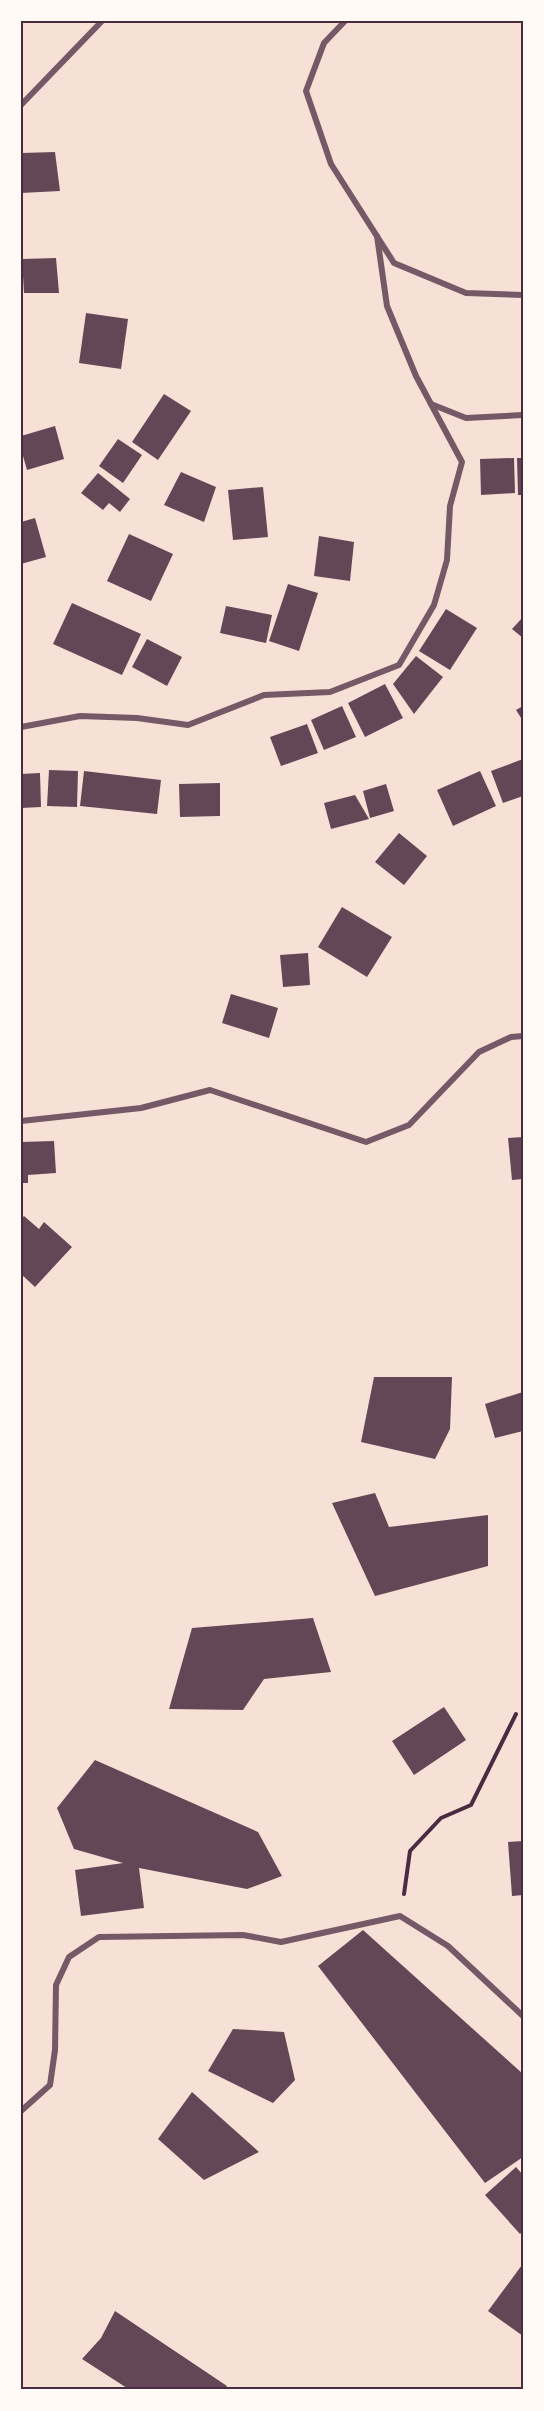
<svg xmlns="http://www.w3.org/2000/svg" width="544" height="2411" font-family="'Titillium Web',sans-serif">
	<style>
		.building { fill: #644757 }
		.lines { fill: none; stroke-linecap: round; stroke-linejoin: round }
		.path { stroke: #4a2c40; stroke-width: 4 }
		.minor { stroke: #755966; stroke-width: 6 }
		.neatline { fill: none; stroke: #4a2c40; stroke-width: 2 }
	</style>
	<rect width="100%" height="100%" fill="#f7e1d7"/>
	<!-- building -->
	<g class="building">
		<path d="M 55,152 L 60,191 L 21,193 L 21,153 Z"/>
		<path d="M 56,258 L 59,293 L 24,293 L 22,259 Z"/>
		<path d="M 86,313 L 128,319 L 121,369 L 79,363 Z"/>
		<path d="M 164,394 L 191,411 L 158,460 L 132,442 Z"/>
		<path d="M 55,426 L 64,459 L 27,470 L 21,449 L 21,436 Z"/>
		<path d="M 118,439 L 142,455 L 123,483 L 99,466 Z"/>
		<path d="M 514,458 L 515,493 L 481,495 L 480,459 Z"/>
		<path d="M 517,458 L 523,458 L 523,495 L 518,495 Z"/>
		<path d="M 181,472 L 216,487 L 204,522 L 164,505 Z"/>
		<path d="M 98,473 L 130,499 L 120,512 L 109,503 L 103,510 L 81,493 Z"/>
		<path d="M 263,487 L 268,537 L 233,540 L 228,490 Z"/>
		<path d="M 35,518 L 46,557 L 21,564 L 21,522 Z"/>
		<path d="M 129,534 L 173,554 L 151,601 L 107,581 Z"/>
		<path d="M 319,536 L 354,542 L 350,581 L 314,576 Z"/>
		<path d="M 288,584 L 318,593 L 299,651 L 269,641 Z"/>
		<path d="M 72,603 L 141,634 L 122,675 L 53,644 Z"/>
		<path d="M 226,606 L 272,615 L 266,643 L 220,633 Z"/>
		<path d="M 446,609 L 477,628 L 450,670 L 419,651 Z"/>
		<path d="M 523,617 L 523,638 L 512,629 Z"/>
		<path d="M 147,639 L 182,657 L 167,686 L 132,667 Z"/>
		<path d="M 416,656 L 443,677 L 414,714 L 393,684 Z"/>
		<path d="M 385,684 L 403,718 L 365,737 L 348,703 Z"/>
		<path d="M 342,706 L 356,737 L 324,750 L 311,720 Z"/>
		<path d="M 523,706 L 523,721 L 516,710 Z"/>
		<path d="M 307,724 L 318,753 L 281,766 L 270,737 Z"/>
		<path d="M 523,759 L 523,796 L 503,803 L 491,771 Z"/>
		<path d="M 49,770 L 78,771 L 77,807 L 47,806 Z"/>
		<path d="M 84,771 L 161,780 L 157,814 L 80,806 Z"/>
		<path d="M 480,771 L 496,806 L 453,826 L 437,790 Z"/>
		<path d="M 40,773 L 41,807 L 21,808 L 21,774 Z"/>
		<path d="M 220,783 L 220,816 L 180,817 L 179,784 Z"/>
		<path d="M 386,784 L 394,811 L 370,818 L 363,791 Z"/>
		<path d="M 355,795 L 369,819 L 331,829 L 324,803 Z"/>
		<path d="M 399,833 L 427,856 L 404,885 L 375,862 Z"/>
		<path d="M 342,907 L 392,937 L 367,977 L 318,947 Z"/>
		<path d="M 308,953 L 310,985 L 283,987 L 280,955 Z"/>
		<path d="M 231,994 L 278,1008 L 269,1038 L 222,1023 Z"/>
		<path d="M 523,1137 L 523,1179 L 512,1180 L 508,1138 Z"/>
		<path d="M 54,1141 L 56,1173 L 28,1175 L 28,1183 L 21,1183 L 21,1142 Z"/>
		<path d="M 24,1216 L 39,1229 L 44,1222 L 72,1247 L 35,1287 L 21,1274 L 21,1219 Z"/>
		<path d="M 374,1377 L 452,1377 L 450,1429 L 435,1459 L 361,1442 Z"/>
		<path d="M 523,1392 L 523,1431 L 495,1438 L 485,1404 Z"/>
		<path d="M 375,1493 L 389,1527 L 488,1515 L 488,1566 L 375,1596 L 332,1503 Z"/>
		<path d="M 313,1618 L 331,1672 L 264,1679 L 243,1710 L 169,1709 L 192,1628 Z"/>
		<path d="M 444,1707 L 466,1740 L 414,1775 L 392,1741 Z"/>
		<path d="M 95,1760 L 258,1832 L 282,1876 L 247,1889 L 139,1868 L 144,1908 L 81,1916 L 75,1870 L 123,1863 L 74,1849 L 57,1808 Z"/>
		<path d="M 523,1841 L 523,1895 L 512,1896 L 508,1842 Z"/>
		<path d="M 363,1930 L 523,2074 L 523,2157 L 485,2183 L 318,1966 Z"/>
		<path d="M 233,2029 L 284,2032 L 295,2080 L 273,2103 L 208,2071 Z"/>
		<path d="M 192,2092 L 259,2152 L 204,2180 L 158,2139 Z"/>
		<path d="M 516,2167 L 523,2175 L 523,2231 L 520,2234 L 485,2195 Z"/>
		<path d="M 522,2265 L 523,2266 L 523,2336 L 488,2311 Z"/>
		<path d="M 115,2311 L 227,2386 L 224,2390 L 130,2390 L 82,2359 L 101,2338 Z"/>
	</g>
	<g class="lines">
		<!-- path -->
		<path class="path" d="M 404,1894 L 410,1851 L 441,1818 L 471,1805 L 516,1714"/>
		<!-- minor -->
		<g class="minor">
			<path d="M 345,21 L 324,43 L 306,91 L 331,164 L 394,263 L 466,293 L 523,295"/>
			<path d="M 21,105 L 102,21"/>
			<path d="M 431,404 L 466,418 L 523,415"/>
			<path d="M 21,727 L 80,716 L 137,718 L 188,725 L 264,695 L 330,692 L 399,665 L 434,605 L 447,560 L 450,506 L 462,462 L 416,376 L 387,306 L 377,236"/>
			<path d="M 21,1121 L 141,1108 L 210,1090 L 366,1142 L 409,1125 L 479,1052 L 511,1037 L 523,1036"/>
			<path d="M 21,2111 L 50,2085 L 55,2050 L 56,1985 L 69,1957 L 99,1937 L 243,1935 L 281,1942 L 400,1916 L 448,1946 L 523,2016"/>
		</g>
	</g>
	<!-- border -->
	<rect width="544" height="2411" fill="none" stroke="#fffaf5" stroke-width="45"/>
	<rect x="22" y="22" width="500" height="2366" class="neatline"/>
</svg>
